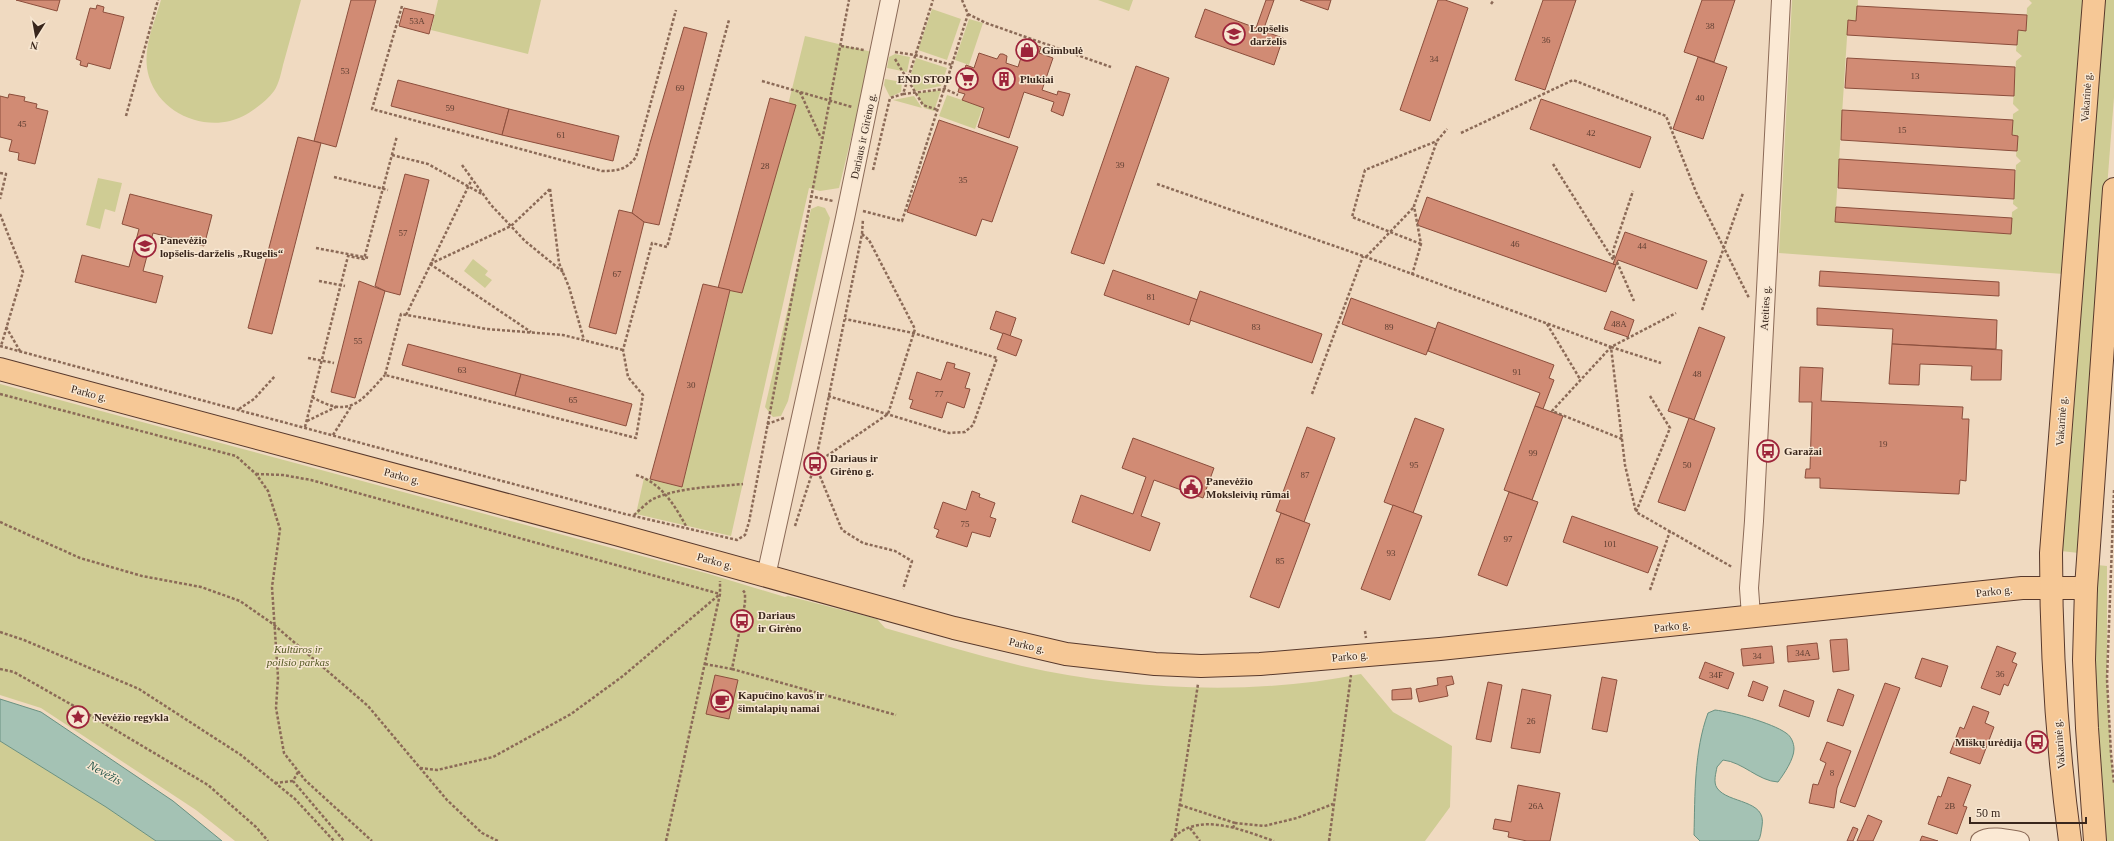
<svg xmlns="http://www.w3.org/2000/svg" width="2114" height="841" font-family="Georgia,serif">
	<style>
		.green { fill: #cfcc94 }
		.water { fill: #a4c2b4; stroke: #6a9181 }
		.building { fill: #d18b74; stroke: #8b4e3c }
		.lines { fill: none; stroke-linecap: round; stroke-linejoin: round }
		.minor-casing { stroke: #8b6a57; stroke-width: 20 }
		.major-casing { stroke: #58392c; stroke-width: 24 }
		.path { stroke: #8b6a57; stroke-width: 2.5; stroke-dasharray: 3 2; stroke-linecap: butt }
		.minor { stroke: #fbe9d4; stroke-width: 18 }
		.major { stroke: #f6c896; stroke-width: 22 }
		.labels { text-anchor: middle; stroke-width: 3; stroke-linejoin: round; paint-order: stroke }
		.number-label { font-size: 9px; fill: #5f3f32 }
		.poi-label { font-size: 11px; font-weight: bold; fill: #39261c; stroke: #f7e6d1; text-anchor: start }
		.street-label { font-size: 11px; fill: #39261c; stroke: #f7e6d1 }
		.park-label { font-size: 11px; font-style: italic; fill: #535722; stroke: #f7e6d1 }
		.water-label { font-size: 12px; font-style: italic; fill: #2b5a4f; stroke: #f7e6d1 }
	</style>
	<rect width="100%" height="100%" fill="#f0dac1"/>
	<!-- green -->
	<g class="green">
		<path d="M 161,0 L 301,0 C 295,22 289,43 283,65 C 281,73 279,84 274,91 C 265,103 245,118 230,121 C 197,129 159,110 149,77 C 141,51 154,24 161,0 Z"/>
		<path d="M 438,0 L 541,0 L 528,54 L 431,30 Z"/>
		<path d="M 1098,0 L 1133,0 L 1129,11 Z"/>
		<path d="M 1792,0 L 1858,0 L 1857,21 L 1848,22 L 1835,222 L 2011,234 L 2012,212 L 2018,208 L 2013,204 L 2016,165 L 2021,161 L 2016,156 L 2018,136 L 2012,135 L 2013,114 L 2019,110 L 2013,104 L 2016,61 L 2022,56 L 2016,51 L 2018,30 L 2026,30 L 2027,8 L 2032,3 L 2029,0 L 2086,0 L 2064,274 L 1779,253 Z"/>
		<path d="M 2103,0 L 2114,0 L 2114,97 L 2079,553 L 2061,551 Z"/>
		<path d="M 932,9 L 961,19 L 947,60 L 918,50 Z"/>
		<path d="M 969,19 L 983,23 L 969,65 L 955,60 Z"/>
		<path d="M 805,36 L 872,52 L 839,188 L 820,191 L 809,188 L 731,536 L 636,514 L 644,478 L 682,487 L 730,290 L 742,292 Z"/>
		<path d="M 895,54 L 910,57 L 907,72 L 887,68 L 889,57 Z"/>
		<path d="M 916,58 L 947,68 L 941,86 L 916,91 L 909,80 Z"/>
		<path d="M 885,79 L 902,82 L 901,92 L 890,97 L 884,85 Z"/>
		<path d="M 941,90 L 934,111 L 924,108 L 917,93 Z"/>
		<path d="M 947,95 L 983,107 L 975,129 L 939,116 Z"/>
		<path d="M 914,96 L 922,108 L 893,100 Z"/>
		<path d="M 98,178 L 122,183 L 115,212 L 105,209 L 100,229 L 86,225 Z"/>
		<path d="M 818,206 L 825,208 L 830,218 L 788,401 L 781,416 L 773,417 L 765,407 L 811,209 Z"/>
		<path d="M 473,259 L 488,271 L 485,275 L 492,280 L 485,288 L 464,271 Z"/>
		<path d="M 0,384 L 709,574 L 785,597 L 788,596 L 877,619 L 885,628 C 930,641 976,655 1022,666 C 1129,690 1253,696 1361,674 L 1393,712 L 1452,746 L 1450,807 L 1425,841 L 235,841 L 196,810 L 41,708 L 0,695 Z"/>
		<path d="M 2097,565 L 2107,566 L 2107,679 L 2111,754 L 2114,783 L 2114,841 L 2104,841 L 2094,720 L 2094,642 Z"/>
		<path d="M 0,741 L 106,807 L 156,841 L 0,841 Z"/>
	</g>
	<!-- water -->
	<g class="water">
		<path d="M 0,699 L 41,712 L 173,801 L 222,841 L 156,841 L 106,807 L 0,741 Z"/>
		<path d="M 1715,710 C 1732,712 1772,723 1786,733 C 1791,736 1794,743 1794,749 C 1794,759 1784,774 1778,782 C 1758,781 1743,762 1723,760 L 1717,767 C 1716,773 1713,782 1717,788 C 1728,804 1767,799 1762,826 C 1761,831 1761,837 1758,841 L 1700,841 L 1694,835 C 1695,795 1694,751 1708,713 Z"/>
	</g>
	<!-- building -->
	<g class="building">
		<path d="M 16,0 L 60,0 L 57,11 Z"/>
		<path d="M 351,0 L 376,0 L 336,147 L 314,141 Z"/>
		<path d="M 1266,0 L 1274,0 L 1263,31 L 1283,38 L 1274,65 L 1195,37 L 1205,9 L 1256,28 Z"/>
		<path d="M 1300,0 L 1331,0 L 1328,10 Z"/>
		<path d="M 1438,0 L 1445,0 L 1468,8 L 1430,121 L 1400,110 Z"/>
		<path d="M 1543,0 L 1576,0 L 1545,90 L 1515,80 Z"/>
		<path d="M 1702,0 L 1735,0 L 1714,62 L 1684,52 Z"/>
		<path d="M 97,5 L 104,7 L 103,12 L 124,17 L 110,69 L 88,63 L 87,67 L 80,65 L 81,61 L 76,59 L 90,8 L 96,9 Z"/>
		<path d="M 1857,6 L 2027,15 L 2026,31 L 2018,30 L 2017,45 L 1847,35 L 1848,20 L 1856,21 Z"/>
		<path d="M 404,8 L 434,15 L 429,34 L 399,26 Z"/>
		<path d="M 684,27 L 707,33 L 659,225 L 644,222 L 632,213 L 650,143 Z"/>
		<path d="M 1026,42 L 1041,47 L 1039,53 L 1053,58 L 1042,90 L 1057,95 L 1058,91 L 1070,94 L 1063,116 L 1051,111 L 1054,102 L 1024,92 L 1009,138 L 978,127 L 984,108 L 962,100 L 965,94 L 958,92 L 966,65 L 974,68 L 979,53 L 997,59 L 1000,54 L 1003,54 L 1007,56 L 1006,63 L 1018,67 L 1023,51 L 1021,49 L 1022,47 L 1025,47 Z"/>
		<path d="M 1698,57 L 1727,67 L 1703,139 L 1673,129 Z"/>
		<path d="M 1847,58 L 2015,67 L 2014,96 L 1845,88 Z"/>
		<path d="M 1136,66 L 1169,78 L 1104,264 L 1071,253 Z"/>
		<path d="M 398,80 L 509,109 L 502,135 L 391,106 Z"/>
		<path d="M 9,94 L 25,97 L 24,101 L 37,104 L 36,108 L 48,111 L 35,164 L 18,160 L 19,153 L 9,151 L 12,140 L 0,137 L 0,96 L 8,98 Z"/>
		<path d="M 770,98 L 796,105 L 742,293 L 718,288 Z"/>
		<path d="M 1541,99 L 1651,137 L 1640,168 L 1530,129 Z"/>
		<path d="M 509,109 L 619,136 L 613,161 L 502,135 Z"/>
		<path d="M 1842,110 L 2013,120 L 2012,135 L 2018,136 L 2017,151 L 1841,140 Z"/>
		<path d="M 939,120 L 1018,147 L 992,222 L 982,219 L 976,236 L 907,212 Z"/>
		<path d="M 298,137 L 321,143 L 272,334 L 248,328 Z"/>
		<path d="M 1839,159 L 2015,170 L 2014,199 L 1838,188 Z"/>
		<path d="M 405,174 L 429,180 L 400,295 L 385,291 L 375,286 Z"/>
		<path d="M 130,194 L 212,215 L 204,246 L 153,233 L 143,271 L 163,276 L 156,303 L 75,282 L 82,255 L 129,267 L 139,229 L 122,224 Z"/>
		<path d="M 1427,197 L 1616,265 L 1606,292 L 1417,225 Z"/>
		<path d="M 1836,207 L 2012,218 L 2011,234 L 1835,222 Z"/>
		<path d="M 619,210 L 632,213 L 644,222 L 616,334 L 589,327 Z"/>
		<path d="M 1625,232 L 1707,261 L 1697,289 L 1618,260 L 1616,265 L 1613,264 Z"/>
		<path d="M 1113,270 L 1198,300 L 1189,325 L 1104,295 Z"/>
		<path d="M 1820,271 L 1999,282 L 1999,296 L 1819,286 Z"/>
		<path d="M 359,281 L 385,291 L 355,398 L 331,392 Z"/>
		<path d="M 703,284 L 730,290 L 682,487 L 650,479 Z"/>
		<path d="M 1200,291 L 1322,334 L 1312,363 L 1190,320 Z"/>
		<path d="M 1351,298 L 1436,329 L 1426,355 L 1342,324 Z"/>
		<path d="M 1817,308 L 1997,320 L 1996,349 L 1892,344 L 1893,329 L 1817,325 Z"/>
		<path d="M 996,311 L 1016,318 L 1010,336 L 990,329 Z"/>
		<path d="M 1611,311 L 1634,320 L 1628,337 L 1604,329 Z"/>
		<path d="M 1438,322 L 1554,365 L 1549,378 L 1554,380 L 1543,409 L 1535,406 L 1540,393 L 1428,351 Z"/>
		<path d="M 1699,327 L 1725,337 L 1694,420 L 1668,411 Z"/>
		<path d="M 1003,333 L 1022,340 L 1016,356 L 997,349 Z"/>
		<path d="M 408,344 L 521,374 L 515,396 L 402,365 Z"/>
		<path d="M 1892,344 L 2002,350 L 2001,380 L 1971,380 L 1972,366 L 1920,364 L 1919,385 L 1889,384 Z"/>
		<path d="M 947,362 L 955,364 L 954,368 L 970,373 L 965,388 L 970,389 L 964,408 L 947,402 L 942,418 L 910,408 L 913,400 L 909,399 L 917,372 L 941,380 Z"/>
		<path d="M 1800,367 L 1823,368 L 1821,401 L 1963,407 L 1962,419 L 1969,419 L 1966,481 L 1960,480 L 1959,494 L 1820,488 L 1820,478 L 1805,478 L 1806,469 L 1810,469 L 1812,402 L 1799,402 Z"/>
		<path d="M 521,374 L 632,404 L 626,426 L 515,396 Z"/>
		<path d="M 1535,406 L 1563,416 L 1532,500 L 1504,490 Z"/>
		<path d="M 1415,418 L 1444,429 L 1413,513 L 1384,502 Z"/>
		<path d="M 1689,418 L 1715,428 L 1685,511 L 1658,502 Z"/>
		<path d="M 1307,427 L 1335,438 L 1304,522 L 1276,511 Z"/>
		<path d="M 1133,438 L 1214,468 L 1203,498 L 1154,480 L 1141,516 L 1160,523 L 1150,551 L 1072,522 L 1081,495 L 1133,514 L 1146,477 L 1122,468 Z"/>
		<path d="M 972,491 L 980,494 L 979,497 L 995,503 L 990,517 L 996,519 L 990,537 L 972,532 L 967,547 L 936,537 L 939,530 L 934,528 L 943,502 L 966,510 Z"/>
		<path d="M 1509,492 L 1538,502 L 1507,586 L 1478,575 Z"/>
		<path d="M 1393,505 L 1422,516 L 1390,600 L 1361,589 Z"/>
		<path d="M 1281,513 L 1310,524 L 1279,608 L 1250,597 Z"/>
		<path d="M 1572,516 L 1658,547 L 1648,573 L 1563,542 Z"/>
		<path d="M 1847,639 L 1849,670 L 1833,672 L 1830,640 Z"/>
		<path d="M 1817,643 L 1819,659 L 1788,662 L 1787,646 Z"/>
		<path d="M 1772,646 L 1774,663 L 1743,666 L 1741,649 Z"/>
		<path d="M 1997,646 L 2016,653 L 2012,662 L 2017,664 L 2008,686 L 2004,684 L 2000,695 L 1981,688 Z"/>
		<path d="M 1922,658 L 1948,666 L 1941,687 L 1915,678 Z"/>
		<path d="M 1705,662 L 1734,673 L 1728,689 L 1699,678 Z"/>
		<path d="M 715,675 L 738,680 L 729,719 L 706,714 Z"/>
		<path d="M 1452,676 L 1454,684 L 1446,686 L 1448,696 L 1419,702 L 1416,689 L 1438,685 L 1437,678 Z"/>
		<path d="M 1602,677 L 1617,680 L 1607,732 L 1592,729 Z"/>
		<path d="M 1753,681 L 1768,687 L 1763,701 L 1748,696 Z"/>
		<path d="M 1488,682 L 1502,685 L 1491,742 L 1476,739 Z"/>
		<path d="M 1885,683 L 1900,688 L 1855,807 L 1840,802 Z"/>
		<path d="M 1411,688 L 1412,699 L 1392,700 L 1392,690 Z"/>
		<path d="M 1522,689 L 1551,695 L 1540,753 L 1511,748 Z"/>
		<path d="M 1838,689 L 1854,695 L 1843,726 L 1827,721 Z"/>
		<path d="M 1784,690 L 1814,701 L 1809,717 L 1779,706 Z"/>
		<path d="M 1973,706 L 1989,712 L 1985,723 L 1994,727 L 1980,764 L 1950,753 L 1960,727 L 1964,729 Z"/>
		<path d="M 1827,742 L 1851,751 L 1837,788 L 1834,808 L 1809,803 L 1813,784 L 1818,785 L 1826,763 L 1820,760 Z"/>
		<path d="M 1948,777 L 1971,785 L 1963,806 L 1967,807 L 1957,834 L 1928,824 L 1938,796 L 1941,797 Z"/>
		<path d="M 1518,785 L 1560,793 L 1550,841 L 1527,841 L 1508,837 L 1509,832 L 1493,829 L 1495,819 L 1511,822 Z"/>
		<path d="M 1868,815 L 1882,821 L 1873,841 L 1857,841 Z"/>
		<path d="M 1853,827 L 1858,829 L 1853,841 L 1847,841 Z"/>
		<path d="M 1922,836 L 1938,841 L 1920,841 Z"/>
	</g>
	<g class="lines">
		<!-- minor casing -->
		<g class="minor-casing">
			<g id="minor">
				<path d="M 766,576 L 845,218 L 890,0"/>
				<path d="M 1751,616 L 1749,588 L 1754,521 L 1781,0"/>
				<path d="M 1980,841 C 1990,834 2009,839 2020,841"/>
			</g>
		</g>
		<!-- major casing -->
		<g class="major-casing">
			<g id="major">
				<path d="M 0,369 L 619,535 L 954,628 L 1066,654 L 1155,664 L 1201,666 L 1260,664 L 1440,649 L 2022,588 L 2086,588"/>
				<path d="M 2070,841 C 2057,745 2051,649 2051,553 L 2094,0"/>
				<path d="M 2095,841 L 2087,728 L 2084,660 L 2086,588 L 2114,189"/>
			</g>
		</g>
		<!-- path -->
		<g class="path">
			<path d="M 1491,4 L 1494,0"/>
			<path d="M 402,6 L 372,109 L 602,171 C 617,171 626,170 636,157 L 676,10"/>
			<path d="M 968,14 L 986,23 L 1111,67"/>
			<path d="M 841,46 L 864,50"/>
			<path d="M 895,52 L 915,55 L 952,65"/>
			<path d="M 895,59 L 923,105 L 938,110"/>
			<path d="M 762,81 L 852,107"/>
			<path d="M 800,92 L 821,138"/>
			<path d="M 903,94 L 945,89 L 958,95"/>
			<path d="M 126,116 L 158,0"/>
			<path d="M 1461,133 L 1573,80 L 1666,116 L 1696,192 L 1749,298"/>
			<path d="M 392,155 L 428,164 L 482,194"/>
			<path d="M 1553,164 L 1614,261"/>
			<path d="M 462,165 L 491,205 L 525,241 L 563,272"/>
			<path d="M 873,170 L 890,98 L 903,94 L 933,0"/>
			<path d="M 0,173 L 6,174 L 0,199"/>
			<path d="M 334,177 L 388,190"/>
			<path d="M 1157,184 L 1366,257 L 1611,347 L 1625,465 L 1636,512"/>
			<path d="M 550,189 L 559,263 L 569,287 L 584,340"/>
			<path d="M 810,196 L 833,201"/>
			<path d="M 863,211 L 902,221 L 968,14 L 962,0"/>
			<path d="M 0,214 L 23,272 L 1,346"/>
			<path d="M 862,234 L 869,240 L 915,329 L 888,414 L 815,464 L 842,530 L 863,543 L 895,551 L 912,561 L 903,589"/>
			<path d="M 1421,244 L 1352,217 L 1365,170 L 1437,141"/>
			<path d="M 316,248 L 369,258"/>
			<path d="M 1366,257 L 1414,207"/>
			<path d="M 1614,258 L 1613,251 L 1633,191"/>
			<path d="M 1617,262 L 1634,301"/>
			<path d="M 430,264 L 511,226 L 550,189"/>
			<path d="M 430,264 L 531,332"/>
			<path d="M 1412,275 L 1421,244 L 1414,206 L 1437,141 L 1447,129"/>
			<path d="M 319,281 L 345,286"/>
			<path d="M 1702,310 L 1743,193"/>
			<path d="M 406,315 L 472,179"/>
			<path d="M 1547,324 L 1580,379"/>
			<path d="M 6,327 L 20,351"/>
			<path d="M 0,346 L 625,514 L 737,540 L 745,535 L 749,522 L 849,0"/>
			<path d="M 1611,347 L 1661,363"/>
			<path d="M 623,350 L 563,335 L 487,329 L 401,314 L 385,375 L 636,438 L 643,395 L 628,377 L 623,350 L 652,243 L 667,247 L 729,20"/>
			<path d="M 308,358 L 334,363"/>
			<path d="M 0,394 L 236,456 L 256,474 L 268,491 L 280,529 L 272,587 L 278,677 L 276,708 L 284,753 L 305,780 L 372,841"/>
			<path d="M 1312,394 L 1363,256"/>
			<path d="M 828,396 L 949,433 L 965,432 L 973,425 L 997,358 L 913,333 L 845,319"/>
			<path d="M 1650,396 L 1670,428 L 1636,512 L 1732,567"/>
			<path d="M 312,397 C 350,419 360,402 385,375"/>
			<path d="M 239,409 L 254,399 L 275,376"/>
			<path d="M 307,421 L 336,407"/>
			<path d="M 767,424 L 784,418"/>
			<path d="M 305,427 L 348,256 L 364,259 L 397,136"/>
			<path d="M 333,435 L 352,405"/>
			<path d="M 1622,439 L 1552,411 L 1611,347 L 1676,313"/>
			<path d="M 256,474 L 283,475 L 311,480 L 720,594"/>
			<path d="M 636,475 C 661,482 676,507 687,528"/>
			<path d="M 2114,490 L 2107,679 L 2111,754 L 2114,783"/>
			<path d="M 634,515 C 640,510 646,503 653,499 C 680,487 714,487 743,484"/>
			<path d="M 0,522 L 80,558 L 142,576 L 201,587 L 240,601 L 273,624 L 368,706 L 447,800 L 482,833 L 498,841"/>
			<path d="M 795,526 L 815,464 L 862,234 L 863,219"/>
			<path d="M 1650,590 L 1670,531"/>
			<path d="M 1365,631 L 1366,638"/>
			<path d="M 0,632 L 24,640 L 139,689 L 241,755 L 295,799 L 334,841"/>
			<path d="M 705,664 L 732,669 L 745,603 L 745,593 L 742,589"/>
			<path d="M 0,669 L 14,672 L 102,722 L 208,785 L 256,827 L 268,841"/>
			<path d="M 732,669 L 896,715"/>
			<path d="M 420,768 L 437,770 L 493,757 L 571,714 L 623,676 L 720,594"/>
			<path d="M 298,772 L 293,781 L 344,841"/>
			<path d="M 275,783 L 293,781"/>
			<path d="M 1180,805 L 1235,823"/>
			<path d="M 1190,828 L 1200,841"/>
			<path d="M 1233,828 L 1235,823 L 1264,826 L 1297,818 L 1333,804"/>
			<path d="M 1175,836 L 1198,684"/>
			<path d="M 666,841 L 720,594 L 720,581"/>
			<path d="M 1171,841 C 1196,809 1244,831 1274,841"/>
			<path d="M 1329,841 L 1351,675"/>
		</g>
		<!-- minor -->
		<use href="#minor" class="minor"/>
		<!-- major -->
		<use href="#major" class="major"/>
	</g>
	<!-- icons -->
	<defs>
		<g id="school-ring" transform="scale(1.15)"><circle r="9.5" fill="#f7e6d1" stroke="#9d243a" stroke-width="1.5"/><path d="M0-5L7-2L0 1L-7-2ZM-4 1L0 2.5L4 1V4Q0 6-4 4Z" fill="#9d243a"/></g>
		<g id="shop-ring" transform="scale(1.15)"><circle r="9.5" fill="#f7e6d1" stroke="#9d243a" stroke-width="1.5"/><path d="M-5-2.5h2.3a2.7 3.5 0 0 1 5.4 0H5L5.5 6h-11ZM-1.5-2.5h3a1.5 2.3 0 0 0-3 0Z" fill="#9d243a"/></g>
		<g id="supermarket-ring" transform="scale(1.15)"><circle r="9.5" fill="#f7e6d1" stroke="#9d243a" stroke-width="1.5"/><path d="M-6-5.5h2.5l.6 2H6L4.5 2H-2.5L-4.4-4H-6ZM-1.5 3.2a1.3 1.3 0 1 0 .1 0ZM3 3.2a1.3 1.3 0 1 0 .1 0Z" fill="#9d243a"/></g>
		<g id="building-ring" transform="scale(1.15)"><circle r="9.5" fill="#f7e6d1" stroke="#9d243a" stroke-width="1.5"/><path d="M-4-6H4V6H1V3H-1V6H-4ZM-2.5-4.3h1.7v1.8h-1.7ZM.8-4.3h1.7v1.8H.8ZM-2.5-1h1.7V.8h-1.7ZM.8-1h1.7V.8H.8Z" fill="#9d243a"/></g>
		<g id="bus-ring" transform="scale(1.15)"><circle r="9.5" fill="#f7e6d1" stroke="#9d243a" stroke-width="1.5"/><path d="M-5-6H5V4H4V6H2V4H-2V6H-4V4H-5ZM-3.5-4V0h7V-4ZM-3.5 1.2v1.5H-2V1.2ZM2 1.2v1.5H3.5V1.2Z" fill="#9d243a"/></g>
		<g id="civic-ring" transform="scale(1.15)"><circle r="9.5" fill="#f7e6d1" stroke="#9d243a" stroke-width="1.5"/><path d="M-.6-6.5H3V-4.5H.6V-3L4-1V1h2V6H-6V1h2V-1L-.6-3ZM-1.2 2.5V6h2.4V2.5Z" fill="#9d243a"/></g>
		<g id="cafe-ring" transform="scale(1.15)"><circle r="9.5" fill="#f7e6d1" stroke="#9d243a" stroke-width="1.5"/><path d="M-5.5-4.5H6V0H3Q3 3.5 0 3.5H-2.5Q-5.5 3.5-5.5 0ZM3-3.2v2h1.7v-2ZM-6 4.5H4V6H-6Z" fill="#9d243a"/></g>
		<g id="sight-ring" transform="scale(1.15)"><circle r="9.5" fill="#f7e6d1" stroke="#9d243a" stroke-width="1.5"/><path d="M0-6L1.8-2.2L6-1.7L2.9 1.2L3.7 5.4L0 3.3L-3.7 5.4L-2.9 1.2L-6-1.7L-1.8-2.2Z" fill="#9d243a"/></g>
	</defs>
	<g fill-rule="evenodd">
		<use href="#school-ring" x="1234" y="34"/>
		<use href="#shop-ring" x="1027" y="50"/>
		<use href="#supermarket-ring" x="967" y="79"/>
		<use href="#building-ring" x="1004" y="79"/>
		<use href="#school-ring" x="145" y="246"/>
		<use href="#bus-ring" x="1768" y="451"/>
		<use href="#bus-ring" x="815" y="464"/>
		<use href="#civic-ring" x="1191" y="487"/>
		<use href="#bus-ring" x="742" y="621"/>
		<use href="#cafe-ring" x="722" y="701"/>
		<use href="#sight-ring" x="78" y="717"/>
		<use href="#bus-ring" x="2037" y="742"/>
	</g>
	<g class="labels">
		<!-- number labels -->
		<g class="number-label">
			<text x="417" y="24">53A</text>
			<text x="1710" y="29">38</text>
			<text x="1546" y="43">36</text>
			<text x="1434" y="62">34</text>
			<text x="345" y="74">53</text>
			<text x="1915" y="79">13</text>
			<text x="680" y="91">69</text>
			<text x="1700" y="101">40</text>
			<text x="450" y="111">59</text>
			<text x="22" y="127">45</text>
			<text x="1902" y="133">15</text>
			<text x="1591" y="136">42</text>
			<text x="561" y="138">61</text>
			<text x="1120" y="168">39</text>
			<text x="765" y="169">28</text>
			<text x="963" y="183">35</text>
			<text x="403" y="236">57</text>
			<text x="1515" y="247">46</text>
			<text x="1642" y="249">44</text>
			<text x="617" y="277">67</text>
			<text x="1151" y="300">81</text>
			<text x="1619" y="327">48A</text>
			<text x="1256" y="330">83</text>
			<text x="1389" y="330">89</text>
			<text x="358" y="344">55</text>
			<text x="462" y="373">63</text>
			<text x="1517" y="375">91</text>
			<text x="1697" y="377">48</text>
			<text x="691" y="388">30</text>
			<text x="939" y="397">77</text>
			<text x="573" y="403">65</text>
			<text x="1883" y="447">19</text>
			<text x="1533" y="456">99</text>
			<text x="1414" y="468">95</text>
			<text x="1687" y="468">50</text>
			<text x="1305" y="478">87</text>
			<text x="965" y="527">75</text>
			<text x="1508" y="542">97</text>
			<text x="1610" y="547">101</text>
			<text x="1391" y="556">93</text>
			<text x="1280" y="564">85</text>
			<text x="1803" y="656">34A</text>
			<text x="1757" y="659">34</text>
			<text x="2000" y="677">36</text>
			<text x="1716" y="678">34F</text>
			<text x="1531" y="724">26</text>
			<text x="1832" y="776">8</text>
			<text x="1536" y="809">26A</text>
			<text x="1950" y="809">2B</text>
		</g>
		<!-- poi labels -->
		<g class="poi-label">
			<text x="1250" y="32">Lopšelis<tspan x="1250" dy="13">darželis</tspan></text>
			<text x="1042" y="54">Gimbulė</text>
			<text x="952" y="83" text-anchor="end">END STOP</text>
			<text x="1020" y="83">Plukiai</text>
			<text x="160" y="244">Panevėžio<tspan x="160" dy="13">lopšelis-darželis „Rugelis“</tspan></text>
			<text x="1784" y="455">Garažai</text>
			<text x="830" y="462">Dariaus ir<tspan x="830" dy="13">Girėno g.</tspan></text>
			<text x="1206" y="485">Panevėžio<tspan x="1206" dy="13">Moksleivių rūmai</tspan></text>
			<text x="758" y="619">Dariaus<tspan x="758" dy="13">ir Girėno</tspan></text>
			<text x="738" y="699">Kapučino kavos ir<tspan x="738" dy="13">šimtalapių namai</tspan></text>
			<text x="94" y="721">Nevėžio regykla</text>
			<text x="2022" y="746" text-anchor="end">Miškų urėdija</text>
		</g>
		<!-- street labels -->
		<g class="street-label">
			<text transform="translate(2086 97) rotate(-86)" y="4">Vakarinė g.</text>
			<text transform="translate(863 136) rotate(-78)" y="4">Dariaus ir Girėno g.</text>
			<text transform="translate(1765 308) rotate(-87)" y="4">Ateities g.</text>
			<text transform="translate(89 393) rotate(15)" y="4">Parko g.</text>
			<text transform="translate(2061 421) rotate(-86)" y="4">Vakarinė g.</text>
			<text transform="translate(402 476) rotate(15)" y="4">Parko g.</text>
			<text transform="translate(715 561) rotate(16)" y="4">Parko g.</text>
			<text transform="translate(1994 591) rotate(-6)" y="4">Parko g.</text>
			<text transform="translate(1672 626) rotate(-6)" y="4">Parko g.</text>
			<text transform="translate(1027 645) rotate(13)" y="4">Parko g.</text>
			<text transform="translate(1350 656) rotate(-5)" y="4">Parko g.</text>
			<text transform="translate(2059 744) rotate(-95)" y="4">Vakarinė g.</text>
		</g>
		<!-- park labels -->
		<g class="park-label">
			<text x="298" y="653">Kultūros ir<tspan x="298" dy="13">poilsio parkas</tspan></text>
		</g>
		<!-- water labels -->
		<g class="water-label">
			<text transform="translate(105 773) rotate(29)" y="4">Nevėžis</text>
		</g>
	</g>
	<!-- north arrow -->
	<g transform="translate(36 36) rotate(191)" stroke="#f7e6d1" stroke-width="3" paint-order="stroke">
	<path d="M0-3L7 15L0 10L-7 15Z" fill="#39261c"/>
	<text y="-6" font-size="11" font-weight="bold" text-anchor="middle" fill="#39261c">N</text>
	</g>
	<!-- scale -->
	<path d="M1970 817v6h116v-6" fill="none" stroke="#39261c" stroke-width="2"/>
	<text x="1976" y="817" font-size="12" fill="#39261c" stroke="#f7e6d1" stroke-width="3" paint-order="stroke">50 m</text>
</svg>
